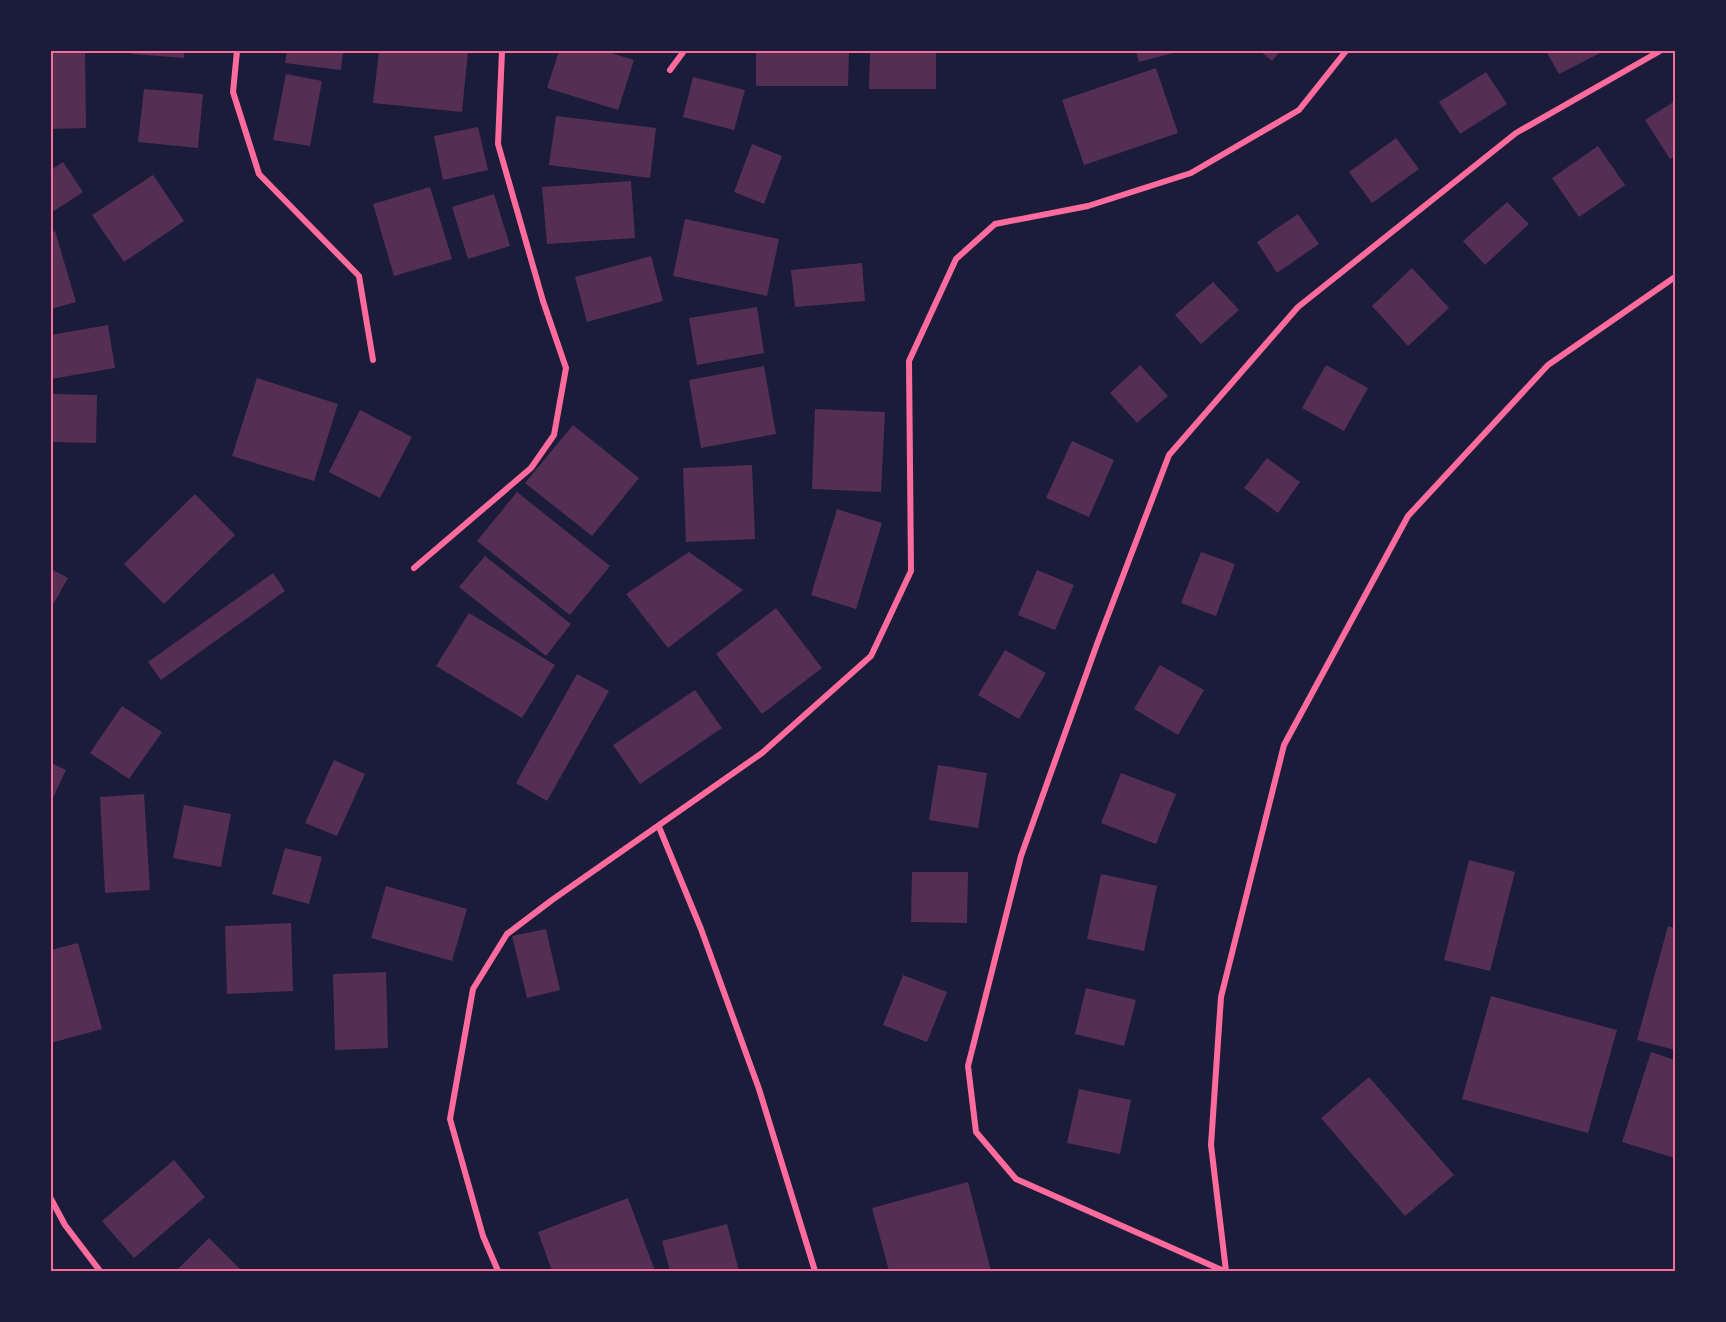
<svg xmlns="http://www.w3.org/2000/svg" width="1726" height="1322" font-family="Quicksand,sans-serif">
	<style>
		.building { fill: #542f53 }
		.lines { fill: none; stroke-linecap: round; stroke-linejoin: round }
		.minor { stroke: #ff6b9d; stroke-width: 6 }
		.neatline { fill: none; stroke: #ff6b9d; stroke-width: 2 }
	</style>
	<rect width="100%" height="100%" fill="#1b1b3a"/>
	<!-- building -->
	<g class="building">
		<path d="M 51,51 L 85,51 L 86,128 L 51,129 Z"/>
		<path d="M 132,51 L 184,51 L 184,58 L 132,54 Z"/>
		<path d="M 287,51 L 343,51 L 341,70 L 285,63 Z"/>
		<path d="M 379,51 L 468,51 L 462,112 L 373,103 Z"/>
		<path d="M 559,51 L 605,51 L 634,60 L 618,110 L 547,88 Z"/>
		<path d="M 756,51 L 849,51 L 848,86 L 756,86 Z"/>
		<path d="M 1136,51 L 1177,51 L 1177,52 L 1139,62 Z"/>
		<path d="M 1260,51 L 1280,51 L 1272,61 Z"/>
		<path d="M 1546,51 L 1604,51 L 1559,74 Z"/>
		<path d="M 870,52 L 936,52 L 936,89 L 869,89 Z"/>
		<path d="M 1156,68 L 1178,133 L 1084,165 L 1062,100 Z"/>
		<path d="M 1486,72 L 1507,104 L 1460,134 L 1439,102 Z"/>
		<path d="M 286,74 L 322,81 L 310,146 L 273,140 Z"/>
		<path d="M 693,77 L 745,90 L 734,130 L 683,117 Z"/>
		<path d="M 144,89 L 203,94 L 198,148 L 138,142 Z"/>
		<path d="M 1675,101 L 1675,156 L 1670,159 L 1645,120 Z"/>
		<path d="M 556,116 L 656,128 L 650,178 L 549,165 Z"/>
		<path d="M 478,127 L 488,170 L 443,180 L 434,136 Z"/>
		<path d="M 1396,138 L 1419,169 L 1372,203 L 1349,172 Z"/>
		<path d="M 752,144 L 782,156 L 764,204 L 734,192 Z"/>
		<path d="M 1598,146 L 1625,185 L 1579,217 L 1552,178 Z"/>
		<path d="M 63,162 L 83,192 L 54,211 L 51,207 L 51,170 Z"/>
		<path d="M 153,175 L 184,221 L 124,262 L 92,215 Z"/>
		<path d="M 631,181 L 635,238 L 547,244 L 542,187 Z"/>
		<path d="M 430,187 L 452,259 L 394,276 L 373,204 Z"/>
		<path d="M 494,194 L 510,246 L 468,259 L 452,207 Z"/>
		<path d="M 1507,202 L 1529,224 L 1485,265 L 1463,241 Z"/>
		<path d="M 1298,214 L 1319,244 L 1277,273 L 1257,242 Z"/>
		<path d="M 685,219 L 779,239 L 767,296 L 673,276 Z"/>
		<path d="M 55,231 L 76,302 L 51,309 L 51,233 Z"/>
		<path d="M 651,256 L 663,301 L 587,322 L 575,277 Z"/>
		<path d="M 862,263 L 865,301 L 795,307 L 791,270 Z"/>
		<path d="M 1412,268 L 1449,308 L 1408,346 L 1372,306 Z"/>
		<path d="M 1213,282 L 1239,310 L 1201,344 L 1175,315 Z"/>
		<path d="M 757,307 L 764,353 L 697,365 L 689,318 Z"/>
		<path d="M 108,325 L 115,368 L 51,379 L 51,335 Z"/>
		<path d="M 1140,365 L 1168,396 L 1137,423 L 1110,393 Z"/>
		<path d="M 1326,365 L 1368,388 L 1344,431 L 1302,408 Z"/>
		<path d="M 764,366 L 776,434 L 701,448 L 689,380 Z"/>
		<path d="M 257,378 L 338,404 L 314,481 L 232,456 Z"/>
		<path d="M 51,394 L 97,395 L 96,443 L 51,442 Z"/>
		<path d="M 815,409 L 885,412 L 881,492 L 812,489 Z"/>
		<path d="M 360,410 L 412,437 L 380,498 L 329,472 Z"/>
		<path d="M 573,425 L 639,478 L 592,536 L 525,483 Z"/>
		<path d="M 1072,441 L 1114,460 L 1089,517 L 1046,498 Z"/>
		<path d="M 1267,458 L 1300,482 L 1278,513 L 1244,488 Z"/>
		<path d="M 752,465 L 755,539 L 686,542 L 683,468 Z"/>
		<path d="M 517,492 L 610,566 L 570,615 L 477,541 Z"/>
		<path d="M 195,494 L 235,535 L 164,604 L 124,564 Z"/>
		<path d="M 837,509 L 882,523 L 856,609 L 811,595 Z"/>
		<path d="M 689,552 L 743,590 L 668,648 L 626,594 Z"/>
		<path d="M 1201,552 L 1235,564 L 1216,616 L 1181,603 Z"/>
		<path d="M 485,556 L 571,624 L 546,656 L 459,587 Z"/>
		<path d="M 51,569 L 68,578 L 51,608 Z"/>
		<path d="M 1037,570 L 1074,585 L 1055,630 L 1018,615 Z"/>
		<path d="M 273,573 L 285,591 L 161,680 L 148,662 Z"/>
		<path d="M 776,608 L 822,668 L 762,714 L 716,654 Z"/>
		<path d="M 469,613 L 555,665 L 522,718 L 436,666 Z"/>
		<path d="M 1005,650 L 1046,673 L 1019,719 L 978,695 Z"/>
		<path d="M 1160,665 L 1204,690 L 1178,735 L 1134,709 Z"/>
		<path d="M 577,674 L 609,691 L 547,801 L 516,783 Z"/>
		<path d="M 695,690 L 722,728 L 640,784 L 613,745 Z"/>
		<path d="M 122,706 L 162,732 L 129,779 L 90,753 Z"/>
		<path d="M 334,760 L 365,774 L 337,836 L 305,823 Z"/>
		<path d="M 51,763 L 66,770 L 51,802 Z"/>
		<path d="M 938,765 L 987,773 L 978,828 L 929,820 Z"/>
		<path d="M 1121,773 L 1176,794 L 1156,844 L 1101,823 Z"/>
		<path d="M 144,794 L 150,890 L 105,893 L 100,797 Z"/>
		<path d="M 184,805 L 231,814 L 221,867 L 173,858 Z"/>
		<path d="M 285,848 L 322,857 L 309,904 L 272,894 Z"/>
		<path d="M 1469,860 L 1515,872 L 1490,971 L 1444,960 Z"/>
		<path d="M 912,872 L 968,872 L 967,923 L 911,922 Z"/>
		<path d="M 1101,874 L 1157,886 L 1144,951 L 1087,939 Z"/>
		<path d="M 386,886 L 467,909 L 452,961 L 371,938 Z"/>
		<path d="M 291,923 L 293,991 L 227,994 L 225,926 Z"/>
		<path d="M 1668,926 L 1675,928 L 1675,1050 L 1637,1040 Z"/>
		<path d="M 546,929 L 560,990 L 527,998 L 512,936 Z"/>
		<path d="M 78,943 L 102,1029 L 51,1043 L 51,950 Z"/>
		<path d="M 386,972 L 388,1048 L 335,1050 L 333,974 Z"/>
		<path d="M 903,975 L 947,992 L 927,1042 L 883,1025 Z"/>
		<path d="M 1086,988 L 1136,1000 L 1124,1046 L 1075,1034 Z"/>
		<path d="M 1491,996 L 1617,1030 L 1588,1133 L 1462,1099 Z"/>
		<path d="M 1651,1052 L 1675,1060 L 1675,1158 L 1622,1142 Z"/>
		<path d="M 1369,1077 L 1454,1175 L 1405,1216 L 1321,1118 Z"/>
		<path d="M 1079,1089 L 1131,1100 L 1120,1154 L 1067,1143 Z"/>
		<path d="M 174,1160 L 205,1197 L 134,1258 L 102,1221 Z"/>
		<path d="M 968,1182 L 991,1271 L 889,1271 L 872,1208 Z"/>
		<path d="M 628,1198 L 655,1271 L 552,1271 L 538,1232 Z"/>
		<path d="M 727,1224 L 739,1271 L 670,1271 L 662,1241 Z"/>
		<path d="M 209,1238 L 242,1271 L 176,1271 Z"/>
	</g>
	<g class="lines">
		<!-- minor -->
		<g class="minor">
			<path d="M 237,51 L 233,92 L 259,174 L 359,276 L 373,360"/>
			<path d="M 670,70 L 684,51"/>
			<path d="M 414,568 L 531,468 L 554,435 L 566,368 L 543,301 L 498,144 L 502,51"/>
			<path d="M 659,827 L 701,929 L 759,1089 L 815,1271"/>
			<path d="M 51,1199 L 65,1225 L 100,1271"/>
			<path d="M 498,1271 L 483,1236 L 450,1119 L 473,989 L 507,934 L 552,900 L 762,753 L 871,656 L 911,571 L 909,361 L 956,259 L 995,224 L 1088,206 L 1191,173 L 1299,110 L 1346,51"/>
			<path d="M 1224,1271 L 1016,1179 L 976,1132 L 968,1066 L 1021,856 L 1097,644 L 1169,455 L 1298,307 L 1516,133 L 1660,51"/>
			<path d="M 1226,1271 L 1211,1145 L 1221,997 L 1284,745 L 1408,516 L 1548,365 L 1675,277"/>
		</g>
	</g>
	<!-- border -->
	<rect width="1726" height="1322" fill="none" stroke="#1b1b3a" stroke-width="105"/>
	<rect x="52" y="52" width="1622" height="1218" class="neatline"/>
</svg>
